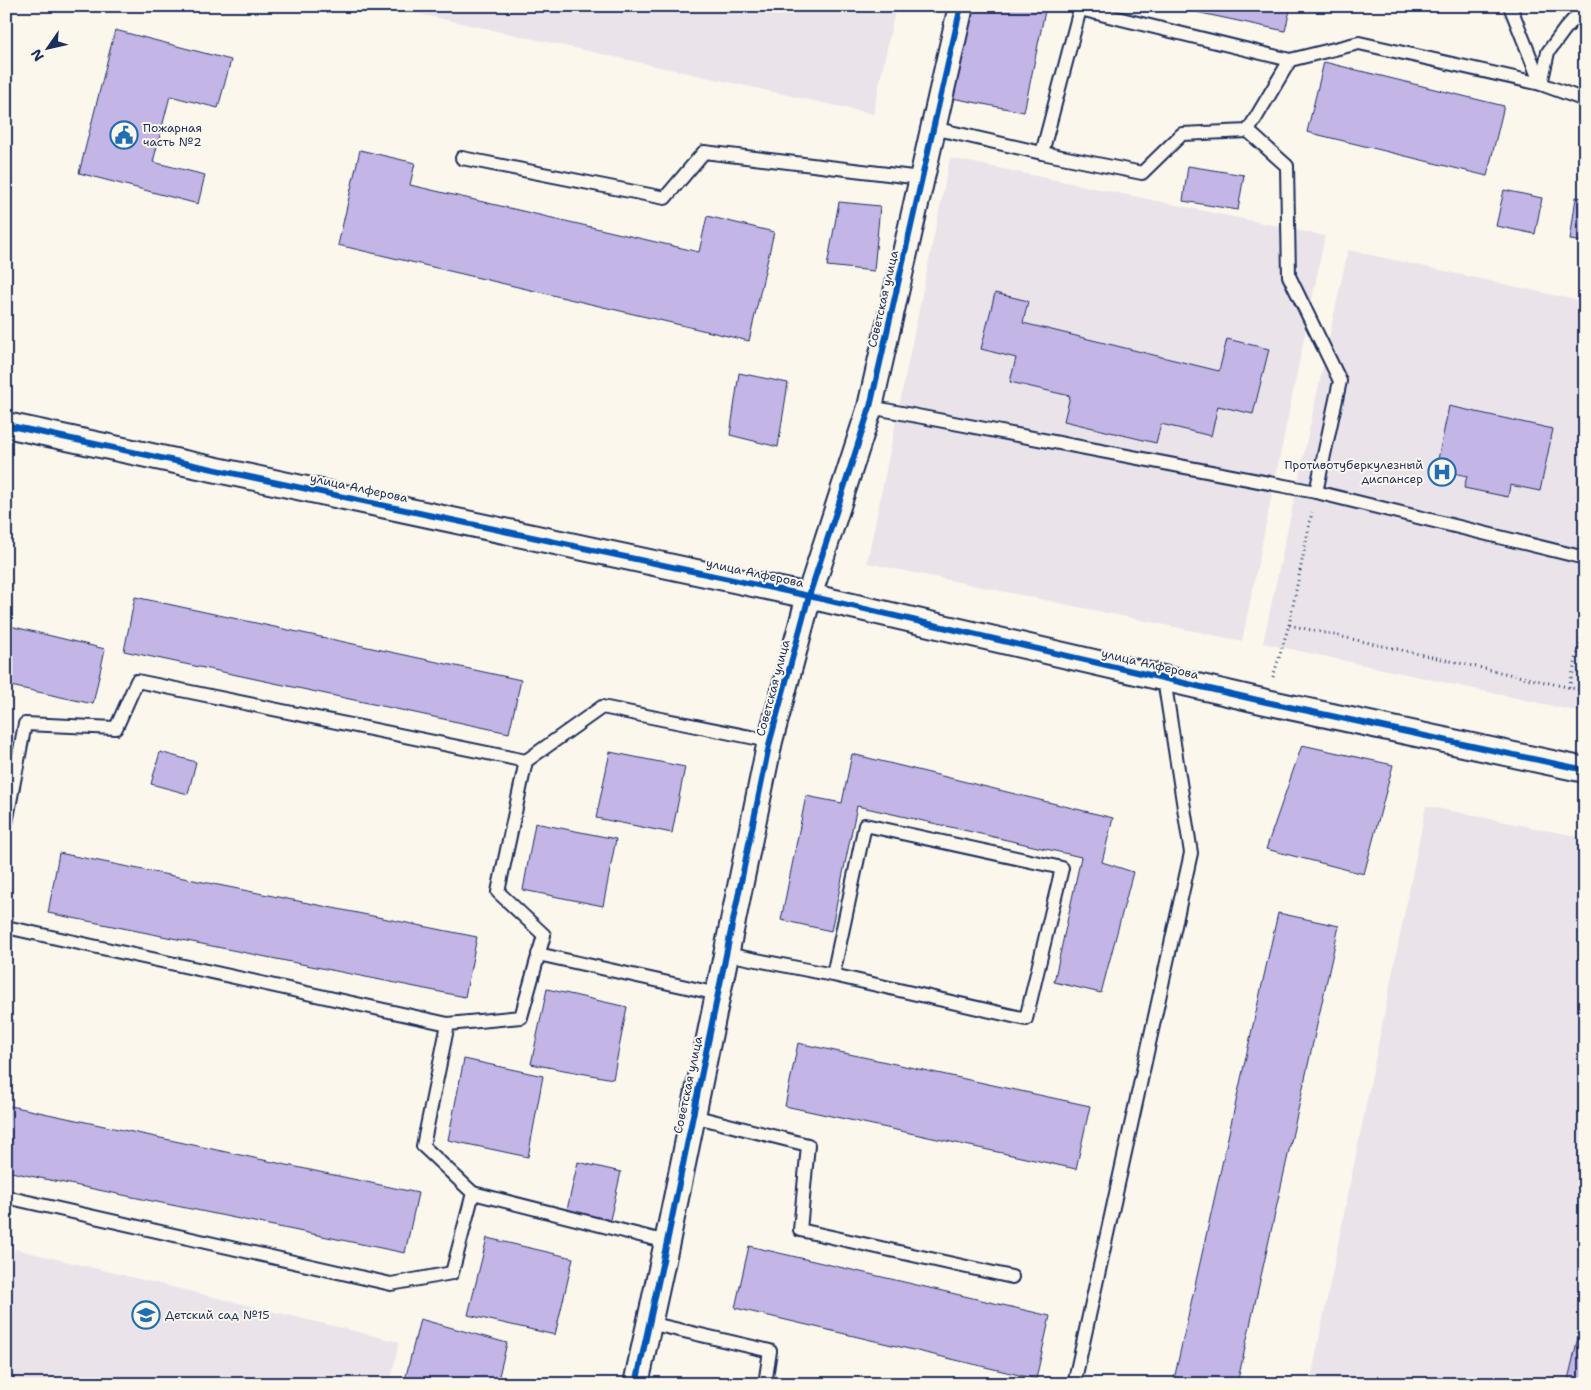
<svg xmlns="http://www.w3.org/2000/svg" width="1591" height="1390" font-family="'Shantell Sans',sans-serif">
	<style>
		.built { fill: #eae3ea }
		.building { fill: #c3b5e6; stroke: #1b2f5e }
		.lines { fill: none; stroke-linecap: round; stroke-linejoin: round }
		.lane-casing { stroke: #1b2f5e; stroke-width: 16 }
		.street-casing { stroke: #1b2f5e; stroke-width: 28 }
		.path { stroke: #1b2f5e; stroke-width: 3; stroke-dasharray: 1 4; stroke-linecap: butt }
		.lane { stroke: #fbf7ec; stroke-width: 12 }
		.street { stroke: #fbf7ec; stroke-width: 24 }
		.cycleway-casing { stroke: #fbf7ec; stroke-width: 9 }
		.cycleway { stroke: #0057b8; stroke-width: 6 }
		.labels { text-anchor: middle; stroke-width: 4; stroke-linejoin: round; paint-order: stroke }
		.poi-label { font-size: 12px; fill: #1b2f5e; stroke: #fbf7ec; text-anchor: start }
		.street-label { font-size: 12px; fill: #1b2f5e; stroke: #fbf7ec }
	</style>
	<rect width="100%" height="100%" fill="#fbf7ec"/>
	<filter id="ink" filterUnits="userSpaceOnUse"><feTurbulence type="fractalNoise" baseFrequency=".02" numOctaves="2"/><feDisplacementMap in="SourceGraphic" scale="10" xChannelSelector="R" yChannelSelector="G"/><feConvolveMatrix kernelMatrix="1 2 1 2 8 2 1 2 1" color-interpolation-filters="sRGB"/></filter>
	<g filter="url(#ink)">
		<!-- built -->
		<g class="built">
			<path d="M 384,6 L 896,6 L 873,114 Z"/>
			<path d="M 950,158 L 1325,236 L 1242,641 L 867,563 Z"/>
			<path d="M 1348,250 L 1585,302 L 1585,713 L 1263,643 Z"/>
			<path d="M 1426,806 L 1585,838 L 1585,1384 L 1310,1384 Z"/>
			<path d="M 15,1249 L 399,1342 L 390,1384 L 6,1384 L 6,1287 Z"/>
		</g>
		<!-- building -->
		<g class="building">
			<path d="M 973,6 L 1046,6 L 1024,112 L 952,98 Z"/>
			<path d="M 1168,6 L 1291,6 L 1285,31 Z"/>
			<path d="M 115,30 L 231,60 L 218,108 L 170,96 L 153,162 L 205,175 L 198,204 L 79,173 Z"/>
			<path d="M 1324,62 L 1504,106 L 1487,176 L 1307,132 Z"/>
			<path d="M 360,150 L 415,163 L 410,185 L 699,252 L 707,216 L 774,232 L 749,341 L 338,245 Z"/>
			<path d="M 1188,166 L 1244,175 L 1238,210 L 1183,201 Z"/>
			<path d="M 1504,190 L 1542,198 L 1535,234 L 1496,226 Z"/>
			<path d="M 1576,197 L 1585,198 L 1585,242 L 1570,240 Z"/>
			<path d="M 839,202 L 880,206 L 874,271 L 827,266 Z"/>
			<path d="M 995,293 L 1028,301 L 1023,323 L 1219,371 L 1227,339 L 1269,349 L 1253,414 L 1218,406 L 1211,436 L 1161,424 L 1156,443 L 1064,421 L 1070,396 L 1010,382 L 1016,358 L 981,349 Z"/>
			<path d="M 739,373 L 788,383 L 778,447 L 730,435 Z"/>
			<path d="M 1449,406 L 1553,429 L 1540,491 L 1510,485 L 1508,497 L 1464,488 L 1467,476 L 1436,469 Z"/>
			<path d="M 135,597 L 521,680 L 509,733 L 124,651 Z"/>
			<path d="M 6,625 L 105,649 L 93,704 L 6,685 Z"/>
			<path d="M 1302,745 L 1393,765 L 1364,874 L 1266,849 Z"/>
			<path d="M 160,752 L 196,762 L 188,794 L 151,784 Z"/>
			<path d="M 610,752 L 685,767 L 672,833 L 596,818 Z"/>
			<path d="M 852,754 L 1113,818 L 1102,862 L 1133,872 L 1101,993 L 1054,982 L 1081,857 L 959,829 L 857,806 L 831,931 L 781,920 L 806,796 L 842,803 Z"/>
			<path d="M 535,823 L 616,839 L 603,906 L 523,890 Z"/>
			<path d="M 59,853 L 477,937 L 465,997 L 48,913 Z"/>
			<path d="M 1278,913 L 1339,926 L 1237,1384 L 1173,1384 Z"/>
			<path d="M 547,989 L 627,1007 L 613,1079 L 531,1064 Z"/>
			<path d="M 798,1043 L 1090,1106 L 1076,1169 L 785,1106 Z"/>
			<path d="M 464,1059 L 543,1076 L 528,1157 L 448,1140 Z"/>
			<path d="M 6,1105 L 418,1193 L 405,1253 L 6,1171 Z"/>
			<path d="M 578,1162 L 621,1172 L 609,1224 L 566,1214 Z"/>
			<path d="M 487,1238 L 573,1258 L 555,1335 L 468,1315 Z"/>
			<path d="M 749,1246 L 1050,1316 L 1036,1379 L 735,1308 Z"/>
			<path d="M 1585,1308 L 1585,1384 L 1567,1384 Z"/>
			<path d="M 420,1319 L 507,1343 L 497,1384 L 404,1384 Z"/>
		</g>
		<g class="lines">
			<!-- lane casing -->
			<g class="lane-casing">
				<g id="lane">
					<path d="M 1510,6 L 1541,84 L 1585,100"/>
					<path d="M 933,128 L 1042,153 L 1142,173 L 1182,134 L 1248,131 L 1290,60"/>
					<path d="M 1248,131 L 1287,166 L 1289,276 L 1340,381 L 1316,492"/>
					<path d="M 1042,153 L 1080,9 L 1290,60 L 1359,43 L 1541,84 L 1548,52 L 1565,29 L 1585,7"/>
					<path d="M 462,158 L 665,198 L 704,152 L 921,178"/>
					<path d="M 870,407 L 1316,492 L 1585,558"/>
					<path d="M 6,823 L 25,724 L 116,728 L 137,681 L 526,761"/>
					<path d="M 6,927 L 448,1024"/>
					<path d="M 538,954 L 718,994"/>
					<path d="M 726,954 L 833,975 L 1026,1019 L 1062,868 L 865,825 L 833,975"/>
					<path d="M 693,1116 L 808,1145 L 800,1230 L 1012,1277"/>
					<path d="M 473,1193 L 667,1242"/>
					<path d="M 6,1197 L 391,1284 L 452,1273 L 473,1193 L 423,1146 L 448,1024 L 521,1017 L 544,935 L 498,892 L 526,761 L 602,707 L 770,741"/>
					<path d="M 649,1323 L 770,1351 L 765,1384"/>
					<path d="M 1074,1384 L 1191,853 L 1164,679"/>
				</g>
			</g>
			<!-- street casing -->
			<g class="street-casing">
				<g id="street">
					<path d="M 6,425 L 809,596 L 1266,702 L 1585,770"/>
					<path d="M 636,1384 L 667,1242 L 770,741 L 809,596 L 870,407 L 961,6"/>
				</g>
			</g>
			<!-- path -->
			<g class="path">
				<path d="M 1289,625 L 1312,512"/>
				<path d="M 1273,677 L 1289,625 L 1585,691"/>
				<path d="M 1569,688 L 1585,623"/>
			</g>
			<!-- lane -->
			<use href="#lane" class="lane"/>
			<!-- street -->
			<use href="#street" class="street"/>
			<!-- cycleway casing -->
			<g class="cycleway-casing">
				<g id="cycleway">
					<path d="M 6,425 L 809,596 L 1266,702 L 1585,770"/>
					<path d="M 636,1384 L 667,1242 L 770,741 L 809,596 L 870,407 L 961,6"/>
				</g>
			</g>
			<!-- cycleway -->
			<use href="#cycleway" class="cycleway"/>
		</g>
	</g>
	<!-- icons -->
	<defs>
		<g id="civic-ring" transform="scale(1.4375)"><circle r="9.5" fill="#fbf7ec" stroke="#1f6fb2" stroke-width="1.5"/><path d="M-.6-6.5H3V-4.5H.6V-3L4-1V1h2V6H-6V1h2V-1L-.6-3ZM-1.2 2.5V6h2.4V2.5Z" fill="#1f6fb2"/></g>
		<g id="hospital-ring" transform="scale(1.4375)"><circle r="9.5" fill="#fbf7ec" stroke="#1f6fb2" stroke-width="1.5"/><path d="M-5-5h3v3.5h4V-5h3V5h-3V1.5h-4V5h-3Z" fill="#1f6fb2"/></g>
		<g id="school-ring" transform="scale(1.4375)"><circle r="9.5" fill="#fbf7ec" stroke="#1f6fb2" stroke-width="1.5"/><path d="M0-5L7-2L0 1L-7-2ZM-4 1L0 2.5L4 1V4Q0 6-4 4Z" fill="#1f6fb2"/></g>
	</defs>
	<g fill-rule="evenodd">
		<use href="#civic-ring" x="124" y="135"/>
		<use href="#hospital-ring" x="1442" y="472"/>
		<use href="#school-ring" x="146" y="1315"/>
	</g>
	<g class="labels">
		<!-- poi labels -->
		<g class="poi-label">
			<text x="143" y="132">Пожарная<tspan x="143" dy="14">часть №2</tspan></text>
			<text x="1423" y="469" text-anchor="end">Противотуберкулезный<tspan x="1423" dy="14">диспансер</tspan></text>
			<text x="165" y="1319">Детский сад №15</text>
		</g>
		<!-- street labels -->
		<g class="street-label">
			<text transform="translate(883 299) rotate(-77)" y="4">Советская улица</text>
			<text transform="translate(359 488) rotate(12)" y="4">улица Алферова</text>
			<text transform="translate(755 573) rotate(12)" y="4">улица Алферова</text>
			<text transform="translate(1150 664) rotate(13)" y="4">улица Алферова</text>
			<text transform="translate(773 688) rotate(-75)" y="4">Советская улица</text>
			<text transform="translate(688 1085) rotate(-78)" y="4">Советская улица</text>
		</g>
	</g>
	<!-- margin -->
	<rect width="1591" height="1390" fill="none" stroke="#fbf7ec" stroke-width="25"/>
	<rect x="12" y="12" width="1566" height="1365" fill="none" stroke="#1b2f5e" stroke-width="2" filter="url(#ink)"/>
	<!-- north arrow -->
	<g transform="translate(48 48) rotate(236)" stroke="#fbf7ec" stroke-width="4" paint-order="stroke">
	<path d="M0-4L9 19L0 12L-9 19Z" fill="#1b2f5e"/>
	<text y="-8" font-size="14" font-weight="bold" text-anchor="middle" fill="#1b2f5e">N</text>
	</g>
</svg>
